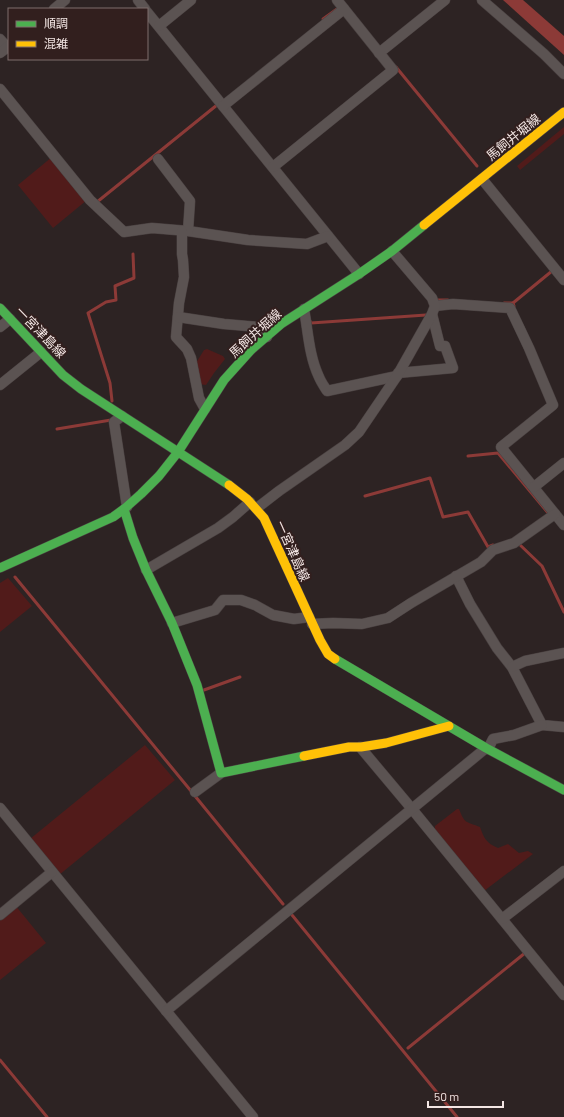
<svg xmlns="http://www.w3.org/2000/svg" width="564" height="1117" font-family="Barlow,'Noto Sans JP',sans-serif">
	<style>
		.green { fill: #511b1a }
		.water { fill: #8c3a37 }
		.lines { fill: none; stroke-linecap: round; stroke-linejoin: round }
		.stream { stroke: #8c3a37; stroke-width: 3 }
		.street-casing { stroke: #494040; stroke-width: 11 }
		.fast-casing { stroke: #494040; stroke-width: 10 }
		.slow-casing { stroke: #494040; stroke-width: 10 }
		.street { stroke: #5b5352; stroke-width: 10 }
		.fast { stroke: #4caf50; stroke-width: 9 }
		.slow { stroke: #ffc107; stroke-width: 9 }
		.labels { text-anchor: middle; stroke-width: 4; stroke-linejoin: round; paint-order: stroke }
		.street-label { font-size: 13px; fill: #f3e6e4; stroke: #321f1e }
	</style>
	<rect width="100%" height="100%" fill="#2d2323"/>
	<!-- green -->
	<g class="green">
		<path d="M 564,127 L 564,134 L 520,170 L 517,166 Z"/>
		<path d="M 52,157 L 87,200 L 53,228 L 18,185 Z"/>
		<path d="M 207,349 L 223,356 L 225,359 L 214,373 L 206,385 L 198,384 L 196,363 L 204,350 Z"/>
		<path d="M 8,578 L 32,606 L 0,632 L 0,583 Z"/>
		<path d="M 145,745 L 175,780 L 59,875 L 30,839 Z"/>
		<path d="M 457,809 L 459,809 C 465,824 465,821 480,827 C 484,838 486,843 498,848 L 508,844 L 519,853 L 528,851 L 533,854 L 484,891 L 435,830 L 435,826 Z"/>
		<path d="M 15,905 L 46,943 L 0,980 L 0,917 Z"/>
	</g>
	<!-- water -->
	<path class="water" d="M 503,0 L 523,0 L 564,36 L 564,55 Z"/>
	<g class="lines">
		<!-- stream -->
		<g class="stream">
			<path d="M 323,19 L 337,9"/>
			<path d="M 396,67 L 477,166"/>
			<path d="M 97,202 L 217,105"/>
			<path d="M 438,300 L 448,300"/>
			<path d="M 504,303 L 513,303 L 514,306"/>
			<path d="M 513,303 L 552,271"/>
			<path d="M 310,321 L 311,323 L 426,315"/>
			<path d="M 112,401 L 110,383 L 88,313 L 106,302 L 116,300 L 115,286 L 134,278 L 133,254"/>
			<path d="M 57,429 L 111,420 L 112,419"/>
			<path d="M 468,456 L 498,453 L 549,514 L 547,516"/>
			<path d="M 365,496 L 430,478 L 443,517 L 468,512 L 488,547 L 493,545"/>
			<path d="M 518,543 L 542,566 L 564,612"/>
			<path d="M 15,577 L 191,791"/>
			<path d="M 204,690 L 240,677"/>
			<path d="M 195,796 L 283,904"/>
			<path d="M 292,915 L 457,1117"/>
			<path d="M 408,1048 L 525,953"/>
			<path d="M 0,1060 L 47,1117"/>
		</g>
		<!-- street casing -->
		<g class="street-casing">
			<g id="street">
				<path d="M 138,0 L 145,9"/>
				<path d="M 482,0 L 544,54 L 564,74"/>
				<path d="M 54,9 L 65,0"/>
				<path d="M 147,12 L 359,274"/>
				<path d="M 159,26 L 191,0"/>
				<path d="M 0,39 L 7,47"/>
				<path d="M 0,53 L 9,46"/>
				<path d="M 379,53 L 445,0"/>
				<path d="M 0,89 L 90,200 L 124,232 L 152,228 L 188,231 L 248,240 L 307,244 L 328,236"/>
				<path d="M 223,106 L 344,9"/>
				<path d="M 158,159 L 190,201 L 188,231"/>
				<path d="M 273,167 L 393,70 L 337,0"/>
				<path d="M 482,179 L 564,280"/>
				<path d="M 182,231 L 182,254 L 183,260 L 184,277 L 179,303 L 176,337 L 187,349 L 191,358 L 199,398 L 205,409"/>
				<path d="M 435,306 L 453,304 L 510,308 L 529,348 L 553,405 L 501,447 L 564,525"/>
				<path d="M 304,309 C 308,331 309,356 319,377 C 321,382 324,386 327,391 L 397,376"/>
				<path d="M 178,317 L 224,324 L 258,327 L 267,337"/>
				<path d="M 0,327 L 10,319"/>
				<path d="M 398,373 L 453,368 L 445,346 L 440,346 L 432,314"/>
				<path d="M 0,385 L 41,352"/>
				<path d="M 122,416 L 114,422 L 127,507"/>
				<path d="M 534,487 L 564,463"/>
				<path d="M 257,508 L 279,491 L 345,445 L 359,432 L 397,376 L 432,314 L 435,306 L 432,298 L 392,251"/>
				<path d="M 146,570 L 218,528 L 233,517 L 250,502"/>
				<path d="M 456,576 L 470,604 L 497,648 L 512,667 L 542,725 L 564,727"/>
				<path d="M 172,623 L 215,610 L 223,600 L 241,600 L 255,605 L 273,615 L 294,619 L 309,617"/>
				<path d="M 312,624 L 333,623 L 362,624 L 388,618 L 411,603 L 481,562 L 493,550 L 514,543 L 555,514"/>
				<path d="M 512,667 L 525,661 L 564,653"/>
				<path d="M 360,747 L 412,809 L 564,995"/>
				<path d="M 488,749 L 493,739 L 514,735 L 542,725"/>
				<path d="M 195,792 L 221,773"/>
				<path d="M 0,808 L 253,1117"/>
				<path d="M 0,915 L 52,872"/>
				<path d="M 502,919 L 564,871"/>
				<path d="M 166,1011 L 486,748"/>
			</g>
		</g>
		<!-- fast casing -->
		<g class="fast-casing">
			<g id="fast">
				<path d="M 0,308 L 63,375 L 81,389 L 229,485"/>
				<path d="M 124,509 L 133,538 L 146,570 L 172,623 L 197,685 L 221,773 L 304,756"/>
				<path d="M 0,568 L 113,517 L 124,509 L 141,494 L 159,476 L 178,452 L 224,380 L 251,350 L 281,324 L 359,274 L 392,251 L 424,225"/>
				<path d="M 335,659 L 486,748 L 564,790"/>
			</g>
		</g>
		<!-- slow casing -->
		<g class="slow-casing">
			<g id="slow">
				<path d="M 424,225 L 564,112"/>
				<path d="M 229,485 L 247,499 L 264,518 L 320,640 L 328,654 L 335,659"/>
				<path d="M 304,756 L 349,747 L 361,747 L 386,743 L 449,726"/>
			</g>
		</g>
		<!-- street -->
		<use href="#street" class="street"/>
		<!-- fast -->
		<use href="#fast" class="fast"/>
		<!-- slow -->
		<use href="#slow" class="slow"/>
	</g>
	<g class="labels">
		<!-- street labels -->
		<g class="street-label">
			<text transform="translate(513 137) rotate(-39)" y="5">馬飼井堀線</text>
			<text transform="translate(41 332) rotate(46)" y="5">一宮津島線</text>
			<text transform="translate(255 333) rotate(-42)" y="5">馬飼井堀線</text>
			<text transform="translate(293 551) rotate(66)" y="5">一宮津島線</text>
		</g>
	</g>
	<!-- legend -->
	<rect x="8" y="8" width="140" height="52" fill="#321f1e" stroke="#7f6f6d"/>
	<rect x="16" y="21" width="20" height="6" fill="#4caf50" stroke="#7f6f6d"/>
	<text x="44" y="28" font-size="12" fill="#f3e6e4">順調</text>
	<rect x="16" y="41" width="20" height="6" fill="#ffc107" stroke="#7f6f6d"/>
	<text x="44" y="48" font-size="12" fill="#f3e6e4">混雑</text>
	<!-- scale -->
	<path d="M428 1101v6h75v-6" fill="none" stroke="#f3e6e4" stroke-width="2"/>
	<text x="434" y="1101" font-size="12" fill="#f3e6e4" stroke="#321f1e" stroke-width="3" paint-order="stroke">50 m</text>
</svg>
